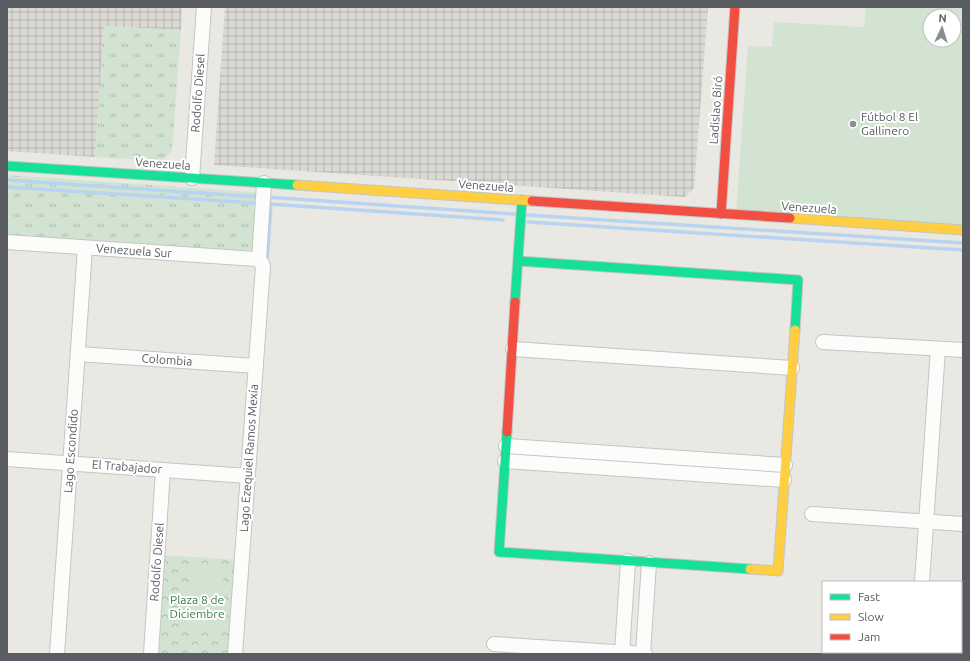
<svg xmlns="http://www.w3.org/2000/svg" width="970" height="661" font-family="Ubuntu,sans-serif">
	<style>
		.industrial { fill: url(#industrial-grid) }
		.grass { fill: url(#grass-tufts) }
		.forest { fill: url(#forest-crowns) }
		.pitch { fill: #d2e4d1 }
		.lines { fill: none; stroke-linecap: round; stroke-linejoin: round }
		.stream { stroke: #b9d4f1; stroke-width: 3.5 }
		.street-casing { stroke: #c5c5c5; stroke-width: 16 }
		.fast-casing { stroke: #c5c5c3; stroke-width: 11 }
		.slow-casing { stroke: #c5c5c3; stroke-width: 11 }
		.jam-casing { stroke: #c5c5c3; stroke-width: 11 }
		.street { stroke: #fcfcfb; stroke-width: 14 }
		.fast { stroke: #16e098; stroke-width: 9 }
		.slow { stroke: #ffcf43; stroke-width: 9 }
		.jam { stroke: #f24e42; stroke-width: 9 }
		.poi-dot { fill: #8b8d8e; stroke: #fff; stroke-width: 1.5 }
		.labels { text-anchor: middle; stroke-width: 4; stroke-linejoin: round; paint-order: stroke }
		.street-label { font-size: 12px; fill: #595c60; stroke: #fff }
		.poi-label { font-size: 12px; fill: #595c60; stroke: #fff; text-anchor: start }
		.park-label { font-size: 12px; fill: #3b7e44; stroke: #fff }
	</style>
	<defs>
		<pattern id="industrial-grid" width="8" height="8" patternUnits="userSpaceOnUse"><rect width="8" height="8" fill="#dad9d4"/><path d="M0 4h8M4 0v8" fill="none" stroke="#b4b3af"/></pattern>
		<pattern id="grass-tufts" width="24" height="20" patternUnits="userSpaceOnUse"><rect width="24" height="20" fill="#d2e4d1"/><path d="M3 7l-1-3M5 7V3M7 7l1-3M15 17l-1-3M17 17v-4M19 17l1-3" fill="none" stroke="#adbcad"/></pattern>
		<pattern id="forest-crowns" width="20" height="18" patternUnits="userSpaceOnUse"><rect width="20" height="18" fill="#d2e4d1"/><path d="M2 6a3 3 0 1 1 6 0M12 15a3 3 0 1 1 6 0" fill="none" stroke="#adbcad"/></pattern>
	</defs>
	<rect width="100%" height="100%" fill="#e9e8e3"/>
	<!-- industrial -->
	<g class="industrial">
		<path d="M 7,7 L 182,7 L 181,30 L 104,26 L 95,157 L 7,151 Z"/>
		<path d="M 225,7 L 708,7 L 694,188 L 685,197 L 214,165 Z"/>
	</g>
	<!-- grass -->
	<g class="grass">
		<path d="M 866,7 L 963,7 L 963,17 L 866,10 Z"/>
		<path d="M 104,26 L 181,30 L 172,151 L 162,161 L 95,157 Z"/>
		<path d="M 7,175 L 266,193 L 262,254 L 7,236 Z"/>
	</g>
	<!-- forest -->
	<path class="forest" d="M 163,555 L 238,560 L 232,654 L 157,654 Z"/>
	<!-- pitch -->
	<g class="pitch">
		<path d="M 866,10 L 949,16 L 930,16 L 930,40 L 954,40 L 954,16 L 963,17 L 963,229 L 736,213 L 748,46 L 772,47 L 774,22 L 864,27 Z"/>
		<path d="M 192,563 L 224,565 L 220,629 L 188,627 Z"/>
	</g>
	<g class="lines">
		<!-- stream -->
		<g class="stream">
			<path d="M 7,180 L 259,197"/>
			<path d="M 7,187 L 255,203"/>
			<path d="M 266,197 L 515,214"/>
			<path d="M 270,204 L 503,220"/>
			<path d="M 527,215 L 963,243"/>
			<path d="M 528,222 L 963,250"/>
			<path d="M 267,263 L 271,204"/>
		</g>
		<!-- street casing -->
		<g class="street-casing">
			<g id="street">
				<path d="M 192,178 L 204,7"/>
				<path d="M 7,242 L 256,259 L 261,262 L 263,266 L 235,654"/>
				<path d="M 259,260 L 264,183"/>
				<path d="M 823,342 L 963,350"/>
				<path d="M 513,349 L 792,368"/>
				<path d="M 78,354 L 256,366"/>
				<path d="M 506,446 L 785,465"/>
				<path d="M 7,459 L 248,476"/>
				<path d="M 505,461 L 784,480"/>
				<path d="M 812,514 L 963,524"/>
				<path d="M 922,582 L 938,349"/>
				<path d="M 494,644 L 645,654"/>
				<path d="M 622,653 L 628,561"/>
				<path d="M 57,654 L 85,248"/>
				<path d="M 151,654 L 163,470"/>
				<path d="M 643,654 L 649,563"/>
				<path d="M 917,654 L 917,652"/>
			</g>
		</g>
		<!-- fast casing -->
		<g class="fast-casing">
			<g id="fast">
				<path d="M 7,166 L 297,185"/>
				<path d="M 518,261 L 798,280 L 795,330"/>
				<path d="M 515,302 L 522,200"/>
				<path d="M 507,432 L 499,552 L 750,569"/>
			</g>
		</g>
		<!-- slow casing -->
		<g class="slow-casing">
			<g id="slow">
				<path d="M 297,185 L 532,201"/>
				<path d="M 790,218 L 963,230"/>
				<path d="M 750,569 L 778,571 L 795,330"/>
			</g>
		</g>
		<!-- jam casing -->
		<g class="jam-casing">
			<g id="jam">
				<path d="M 532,201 L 790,218"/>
				<path d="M 721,214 L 735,7"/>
				<path d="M 507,432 L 515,302"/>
			</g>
		</g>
		<!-- street -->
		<use href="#street" class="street"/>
		<!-- fast -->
		<use href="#fast" class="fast"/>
		<!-- slow -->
		<use href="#slow" class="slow"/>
		<!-- jam -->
		<use href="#jam" class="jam"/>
	</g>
	<!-- markers -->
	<circle class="poi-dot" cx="853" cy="124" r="4"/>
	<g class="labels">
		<!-- street labels -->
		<g class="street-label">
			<text transform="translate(198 93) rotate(-86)" y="4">Rodolfo Diesel</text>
			<text transform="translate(716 110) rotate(-86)" y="4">Ladislao Biró</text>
			<text transform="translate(163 164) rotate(4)" y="4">Venezuela</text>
			<text transform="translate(486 186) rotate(4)" y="4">Venezuela</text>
			<text transform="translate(809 208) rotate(4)" y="4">Venezuela</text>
			<text transform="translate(134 251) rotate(4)" y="4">Venezuela Sur</text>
			<text transform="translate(167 360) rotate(4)" y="4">Colombia</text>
			<text transform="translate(71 451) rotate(-86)" y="4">Lago Escondido</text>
			<text transform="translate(249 458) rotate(-86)" y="4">Lago Ezequiel Ramos Mexía</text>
			<text transform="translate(127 467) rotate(4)" y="4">El Trabajador</text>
			<text transform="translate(157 562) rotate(-86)" y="4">Rodolfo Diesel</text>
		</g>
		<!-- poi labels -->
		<g class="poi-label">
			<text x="861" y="121">Fútbol 8 El<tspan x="861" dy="14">Gallinero</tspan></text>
		</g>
		<!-- park labels -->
		<g class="park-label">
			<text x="197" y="604">Plaza 8 de<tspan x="197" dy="14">Diciembre</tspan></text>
		</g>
	</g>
	<!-- border -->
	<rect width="970" height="661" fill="none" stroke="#595c60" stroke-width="16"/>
	<!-- legend -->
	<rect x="822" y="581" width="140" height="72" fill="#ffffff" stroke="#bdbebf"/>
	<rect x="830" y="594" width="20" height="6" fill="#16e098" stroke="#bdbebf"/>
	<text x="858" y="601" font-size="12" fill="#595c60">Fast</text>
	<rect x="830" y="614" width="20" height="6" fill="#ffcf43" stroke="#bdbebf"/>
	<text x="858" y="621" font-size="12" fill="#595c60">Slow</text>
	<rect x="830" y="634" width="20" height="6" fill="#f24e42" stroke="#bdbebf"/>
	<text x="858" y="641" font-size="12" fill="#595c60">Jam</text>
	<!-- north arrow -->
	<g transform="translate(942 28) rotate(4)"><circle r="19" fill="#ffffff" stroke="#bdbebf"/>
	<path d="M0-3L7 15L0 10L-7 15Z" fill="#8b8d8e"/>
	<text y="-6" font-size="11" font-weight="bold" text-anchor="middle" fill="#595c60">N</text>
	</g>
</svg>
